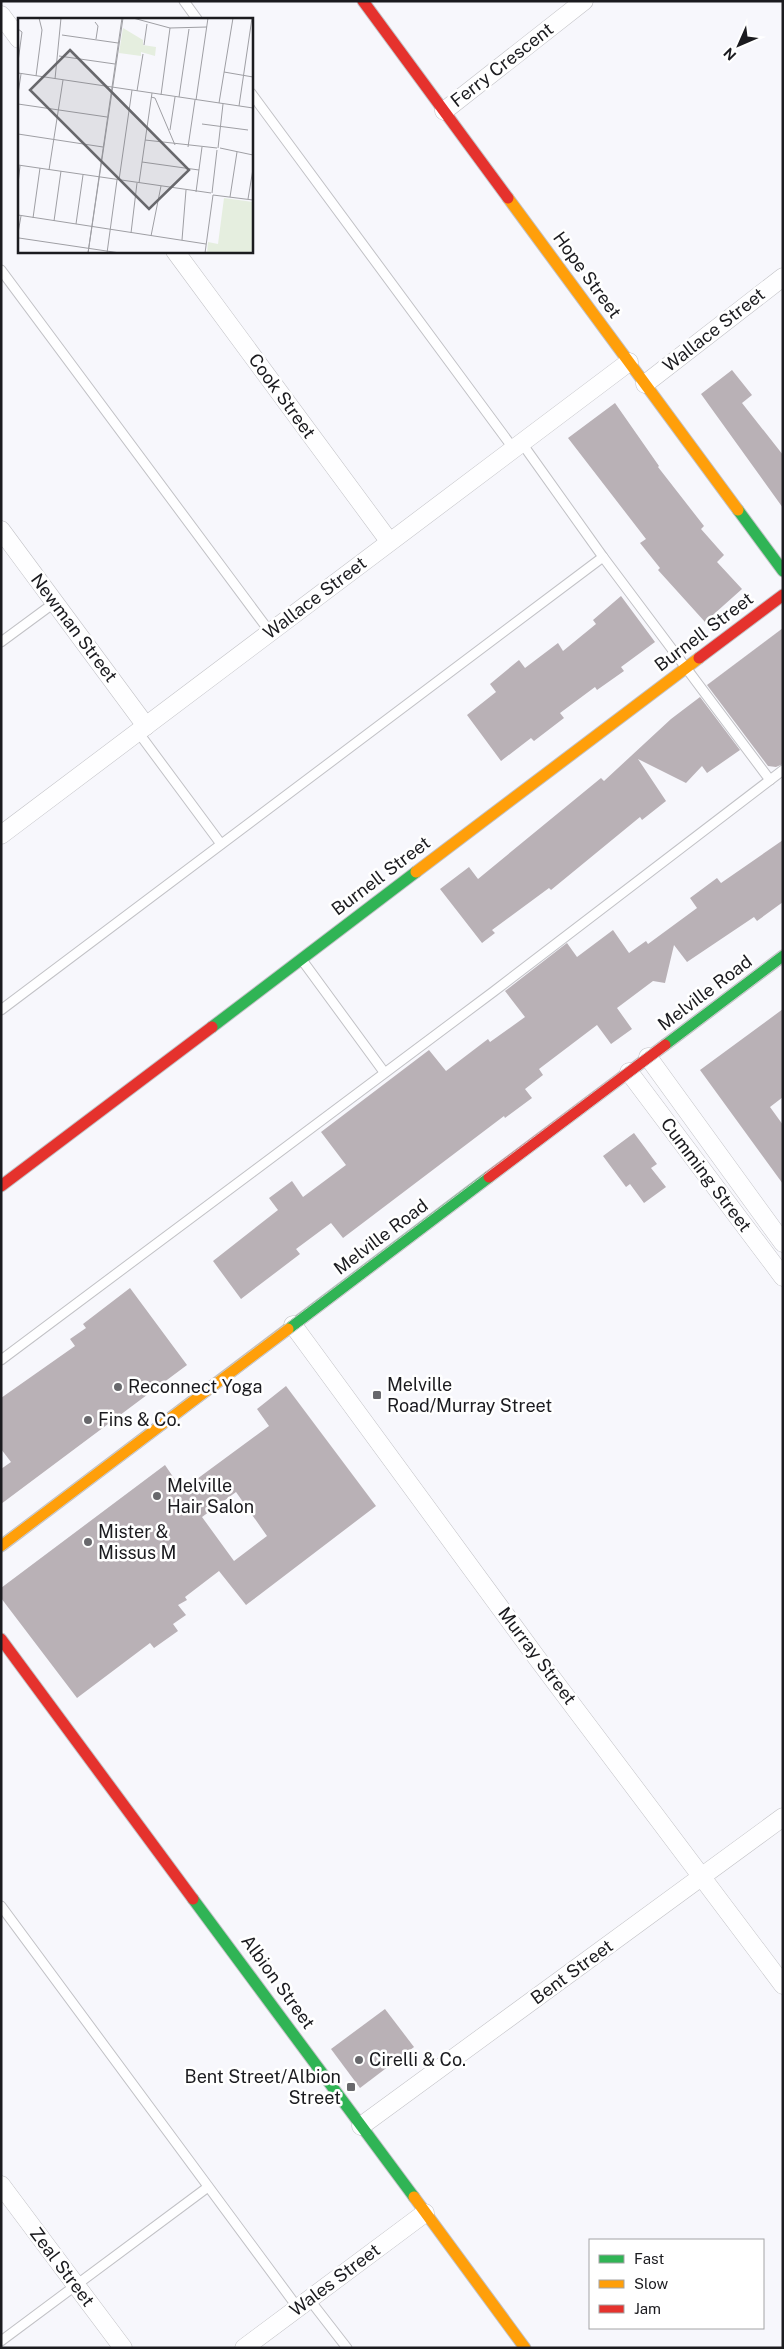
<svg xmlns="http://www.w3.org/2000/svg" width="784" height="2349" font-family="'Public Sans',sans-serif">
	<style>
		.building { fill: #b9b1b6; fill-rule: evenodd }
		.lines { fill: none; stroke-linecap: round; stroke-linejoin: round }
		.lane-casing { stroke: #c2c2c6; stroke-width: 11 }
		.street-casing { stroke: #c2c2c6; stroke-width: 19 }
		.fast-casing { stroke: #c2c2c6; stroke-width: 13 }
		.slow-casing { stroke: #c2c2c6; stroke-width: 13 }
		.jam-casing { stroke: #c2c2c6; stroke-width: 13 }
		.lane { stroke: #fefeff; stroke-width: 9 }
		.street { stroke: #fefeff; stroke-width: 18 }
		.fast { stroke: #30b455; stroke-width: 11 }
		.slow { stroke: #ff9f0a; stroke-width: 11 }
		.jam { stroke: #e5322d; stroke-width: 11 }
		.tram { stroke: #cacacb; stroke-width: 1 }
		.poi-dot { fill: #68686c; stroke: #fff; stroke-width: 2 }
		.labels { text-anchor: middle; stroke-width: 5; stroke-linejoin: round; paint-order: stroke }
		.street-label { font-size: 18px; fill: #1b1b1f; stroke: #fff }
		.poi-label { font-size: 18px; fill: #1b1b1f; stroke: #fff; text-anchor: start }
		.inset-road { fill: none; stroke: #9f9fa4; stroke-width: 1 }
		.view { fill: #68686c; fill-opacity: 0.15; stroke: #68686c; stroke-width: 2.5 }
		.inset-edge { fill: none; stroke: #1b1b1f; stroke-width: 2.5 }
	</style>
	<rect width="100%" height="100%" fill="#f7f7fc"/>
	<!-- building -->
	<g class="building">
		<path d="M 732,370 L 752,395 L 742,403 L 783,455 L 783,508 L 701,394 Z"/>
		<path d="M 615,403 L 659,466 L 658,467 L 704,526 L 701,529 L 724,555 L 717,562 L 742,589 L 705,622 L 658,570 L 660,568 L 640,543 L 646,539 L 568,438 Z"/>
		<path d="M 621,596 L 655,642 L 621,667 L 624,671 L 597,690 L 595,687 L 560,713 L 564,718 L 534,741 L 531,738 L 501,761 L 467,715 L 496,692 L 490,684 L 519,660 L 525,668 L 558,643 L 563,651 L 596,624 L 593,620 Z"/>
		<path d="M 783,628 L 783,764 L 776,767 L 768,766 L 707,685 Z"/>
		<path d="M 700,697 L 740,750 L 707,773 L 702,766 L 686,783 L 638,759 L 666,801 L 642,820 L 640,817 L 551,890 L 549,888 L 492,930 L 495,933 L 482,943 L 440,889 L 469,867 L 478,879 L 601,778 L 604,781 L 671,719 Z"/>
		<path d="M 783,840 L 783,902 L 757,921 L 754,917 L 687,962 L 674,945 L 665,983 L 653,981 L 617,1008 L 632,1029 L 611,1044 L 597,1025 L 539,1069 L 543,1075 L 525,1089 L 532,1098 L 505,1118 L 504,1116 L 343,1238 L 331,1223 L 296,1249 L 300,1254 L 241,1299 L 213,1261 L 278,1210 L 269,1198 L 292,1181 L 303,1197 L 346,1165 L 321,1132 L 429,1050 L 446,1071 L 488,1039 L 490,1042 L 525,1017 L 505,991 L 567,943 L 577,957 L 613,930 L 629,953 L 646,941 L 648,944 L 697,908 L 690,898 L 717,878 L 721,883 Z"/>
		<path d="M 783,1009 L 783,1097 L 770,1107 L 783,1125 L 783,1184 L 700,1070 Z"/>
		<path d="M 634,1133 L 657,1164 L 651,1168 L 666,1187 L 644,1203 L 630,1184 L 626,1187 L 603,1156 Z"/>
		<path d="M 130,1288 L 187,1365 L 1,1504 L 1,1469 L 11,1462 L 1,1449 L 1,1398 L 75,1346 L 70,1339 L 86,1328 L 83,1324 Z"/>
		<path d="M 286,1386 L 376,1506 L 246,1605 L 219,1571 L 185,1597 L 187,1600 L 178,1605 L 186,1615 L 173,1624 L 178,1631 L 154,1648 L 150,1643 L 77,1698 L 1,1598 L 1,1588 L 165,1465 L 182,1490 L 269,1426 L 257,1409 ZM 236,1492 L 267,1536 L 234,1561 L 202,1517 Z"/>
		<path d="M 385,2009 L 414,2047 L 360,2088 L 331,2049 Z"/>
	</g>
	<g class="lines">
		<!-- lane casing -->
		<g class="lane-casing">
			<g id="lane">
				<path d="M 184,1 L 197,19"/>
				<path d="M 251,93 L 513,448"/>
				<path d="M 1,270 L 270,632"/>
				<path d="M 521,442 L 603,557 L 770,780"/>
				<path d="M 1,642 L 54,603"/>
				<path d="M 138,732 L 221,844"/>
				<path d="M 302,960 L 384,1072"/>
				<path d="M 1,1010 L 603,557"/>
				<path d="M 1,1360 L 493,992 L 783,770"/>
				<path d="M 1,1906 L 298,2308"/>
				<path d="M 309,2299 L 347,2348"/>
				<path d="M 1,2341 L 208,2187"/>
			</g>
		</g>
		<!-- street casing -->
		<g class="street-casing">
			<g id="street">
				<path d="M 1,15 L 19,39"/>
				<path d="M 444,111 L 584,1"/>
				<path d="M 175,251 L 389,541"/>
				<path d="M 645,384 L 783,277"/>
				<path d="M 1,530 L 146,726"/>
				<path d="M 1,835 L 629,362"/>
				<path d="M 648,1057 L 783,1243"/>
				<path d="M 629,1072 L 783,1277"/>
				<path d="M 293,1325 L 537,1658 L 783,1985"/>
				<path d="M 361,2126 L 783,1817"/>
				<path d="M 1,2185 L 123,2348"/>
				<path d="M 244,2348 L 425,2213"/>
			</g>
		</g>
		<!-- fast casing -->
		<g class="fast-casing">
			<g id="fast">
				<path d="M 738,510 L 783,571"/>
				<path d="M 212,1027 L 416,872"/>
				<path d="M 665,1045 L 783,956"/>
				<path d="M 288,1329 L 489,1177"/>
				<path d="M 193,1899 L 414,2197"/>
			</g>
		</g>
		<!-- slow casing -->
		<g class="slow-casing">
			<g id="slow">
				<path d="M 508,198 L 738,510"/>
				<path d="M 416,872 L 699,658"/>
				<path d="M 1,1546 L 288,1329"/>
				<path d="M 414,2197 L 525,2348"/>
			</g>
		</g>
		<!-- jam casing -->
		<g class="jam-casing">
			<g id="jam">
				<path d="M 363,1 L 508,198"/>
				<path d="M 699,658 L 783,595"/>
				<path d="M 489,1177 L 665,1045"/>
				<path d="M 1,1186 L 212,1027"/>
				<path d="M 1,1639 L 193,1899"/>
			</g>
		</g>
		<!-- lane -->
		<use href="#lane" class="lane"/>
		<!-- street -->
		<use href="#street" class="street"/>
		<!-- fast -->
		<use href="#fast" class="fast"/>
		<!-- slow -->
		<use href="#slow" class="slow"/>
		<!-- jam -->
		<use href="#jam" class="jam"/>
		<!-- tram -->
		<g class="tram">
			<path d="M 1,1539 L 783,949"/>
			<path d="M 1,1553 L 783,963"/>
		</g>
	</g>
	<!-- markers -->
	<g class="poi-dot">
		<circle cx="118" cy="1387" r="5"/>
		<rect x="372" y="1390" width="10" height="10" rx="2.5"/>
		<circle cx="88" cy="1420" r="5"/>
		<circle cx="157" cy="1496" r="5"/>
		<circle cx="88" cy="1542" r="5"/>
		<circle cx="359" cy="2060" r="5"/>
		<rect x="346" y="2082" width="10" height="10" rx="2.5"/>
	</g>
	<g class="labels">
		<!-- street labels -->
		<g class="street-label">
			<text transform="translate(502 65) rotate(-38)" y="6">Ferry Crescent</text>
			<text transform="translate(587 275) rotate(54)" y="6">Hope Street</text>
			<text transform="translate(714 330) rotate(-38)" y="6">Wallace Street</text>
			<text transform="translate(282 396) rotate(54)" y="6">Cook Street</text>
			<text transform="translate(315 598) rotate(-37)" y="6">Wallace Street</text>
			<text transform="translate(74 628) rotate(53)" y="6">Newman Street</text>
			<text transform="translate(704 632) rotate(-37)" y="6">Burnell Street</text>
			<text transform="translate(381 876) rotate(-37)" y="6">Burnell Street</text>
			<text transform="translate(705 993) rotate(-37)" y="6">Melville Road</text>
			<text transform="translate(706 1175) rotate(53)" y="6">Cumming Street</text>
			<text transform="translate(381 1237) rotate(-37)" y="6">Melville Road</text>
			<text transform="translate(537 1656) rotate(53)" y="6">Murray Street</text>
			<text transform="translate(572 1972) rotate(-36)" y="6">Bent Street</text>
			<text transform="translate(278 1982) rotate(54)" y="6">Albion Street</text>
			<text transform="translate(62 2267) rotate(53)" y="6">Zeal Street</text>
			<text transform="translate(335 2280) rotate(-37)" y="6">Wales Street</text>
		</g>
		<!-- poi labels -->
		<g class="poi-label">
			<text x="387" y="1391">Melville<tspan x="387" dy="21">Road/Murray Street</tspan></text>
			<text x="128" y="1393">Reconnect Yoga</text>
			<text x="98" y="1426">Fins &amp; Co.</text>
			<text x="167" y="1492">Melville<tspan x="167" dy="21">Hair Salon</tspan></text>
			<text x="98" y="1538">Mister &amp;<tspan x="98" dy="21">Missus M</tspan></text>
			<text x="369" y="2066">Cirelli &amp; Co.</text>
			<text x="341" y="2083" text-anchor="end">Bent Street/Albion<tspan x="341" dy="21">Street</tspan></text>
		</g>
	</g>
	<!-- overview -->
	<g transform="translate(18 18)">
		<rect width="235" height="235" fill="#f7f7fc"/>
		<path d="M 105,10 L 125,22 L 125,27 L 138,29 L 137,38 L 123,34 L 123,38 L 101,35 ZM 206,180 L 235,184 L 235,235 L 189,235 L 190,224 L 200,226 Z" fill="#e5eedf"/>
		<path class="inset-road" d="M 115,0 L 152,10 L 189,9M 77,4 L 80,8 L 78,21M 0,11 L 4,14 L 0,44M 44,17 L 100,25M 126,27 L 129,6M 41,38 L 97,46M 206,54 L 235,59M 0,55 L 235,90M 18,58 L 24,12 L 21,0M 37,61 L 43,0M 119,73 L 125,36M 0,76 L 3,56M 143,77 L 152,10M 133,79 L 137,80 L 157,127M 161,79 L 171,11M 178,82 L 190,0M 201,85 L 215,0M 0,86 L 89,99M 221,88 L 234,0M 184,106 L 230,112M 152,112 L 157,79M 0,116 L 85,129M 127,122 L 199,130M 170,129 L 177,82M 200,130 L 205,86M 202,130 L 235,137M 124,144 L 181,152M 0,147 L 193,175M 31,152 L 45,62M 101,162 L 114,72M 121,165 L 134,75M 0,166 L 2,148M 178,174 L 184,129M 194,175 L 199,132M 195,177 L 235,182M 212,179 L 219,134M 230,181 L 235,151M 0,197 L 188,226M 15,200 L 22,150M 36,203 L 43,153M 58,206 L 65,157M 0,215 L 3,198M 113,215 L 119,165M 133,218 L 143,168M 1,220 L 102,235M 164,222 L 168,172M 70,235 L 104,0M 70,235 L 105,0M 89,235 L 99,162M 187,235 L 195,177"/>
		<path class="view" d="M 52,32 L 171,152 L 131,191 L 12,72 Z"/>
		<rect width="235" height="235" class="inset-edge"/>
	</g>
	<!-- border -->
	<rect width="784" height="2349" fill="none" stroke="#1b1b1f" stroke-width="5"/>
	<!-- legend -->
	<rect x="589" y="2239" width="175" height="90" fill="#ffffff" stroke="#a4a4a5"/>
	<rect x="599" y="2255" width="25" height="8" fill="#30b455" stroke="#a4a4a5"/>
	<text x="634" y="2264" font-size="15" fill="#1b1b1f">Fast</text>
	<rect x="599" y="2280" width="25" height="8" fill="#ff9f0a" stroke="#a4a4a5"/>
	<text x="634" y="2289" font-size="15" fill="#1b1b1f">Slow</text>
	<rect x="599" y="2305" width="25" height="8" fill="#e5322d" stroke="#a4a4a5"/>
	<text x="634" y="2314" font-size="15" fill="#1b1b1f">Jam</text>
	<!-- north arrow -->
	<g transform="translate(739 45) rotate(225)" stroke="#ffffff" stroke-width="4" paint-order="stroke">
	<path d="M0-4L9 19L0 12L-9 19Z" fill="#1b1b1f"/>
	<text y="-8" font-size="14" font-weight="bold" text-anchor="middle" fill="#1b1b1f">N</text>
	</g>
</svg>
